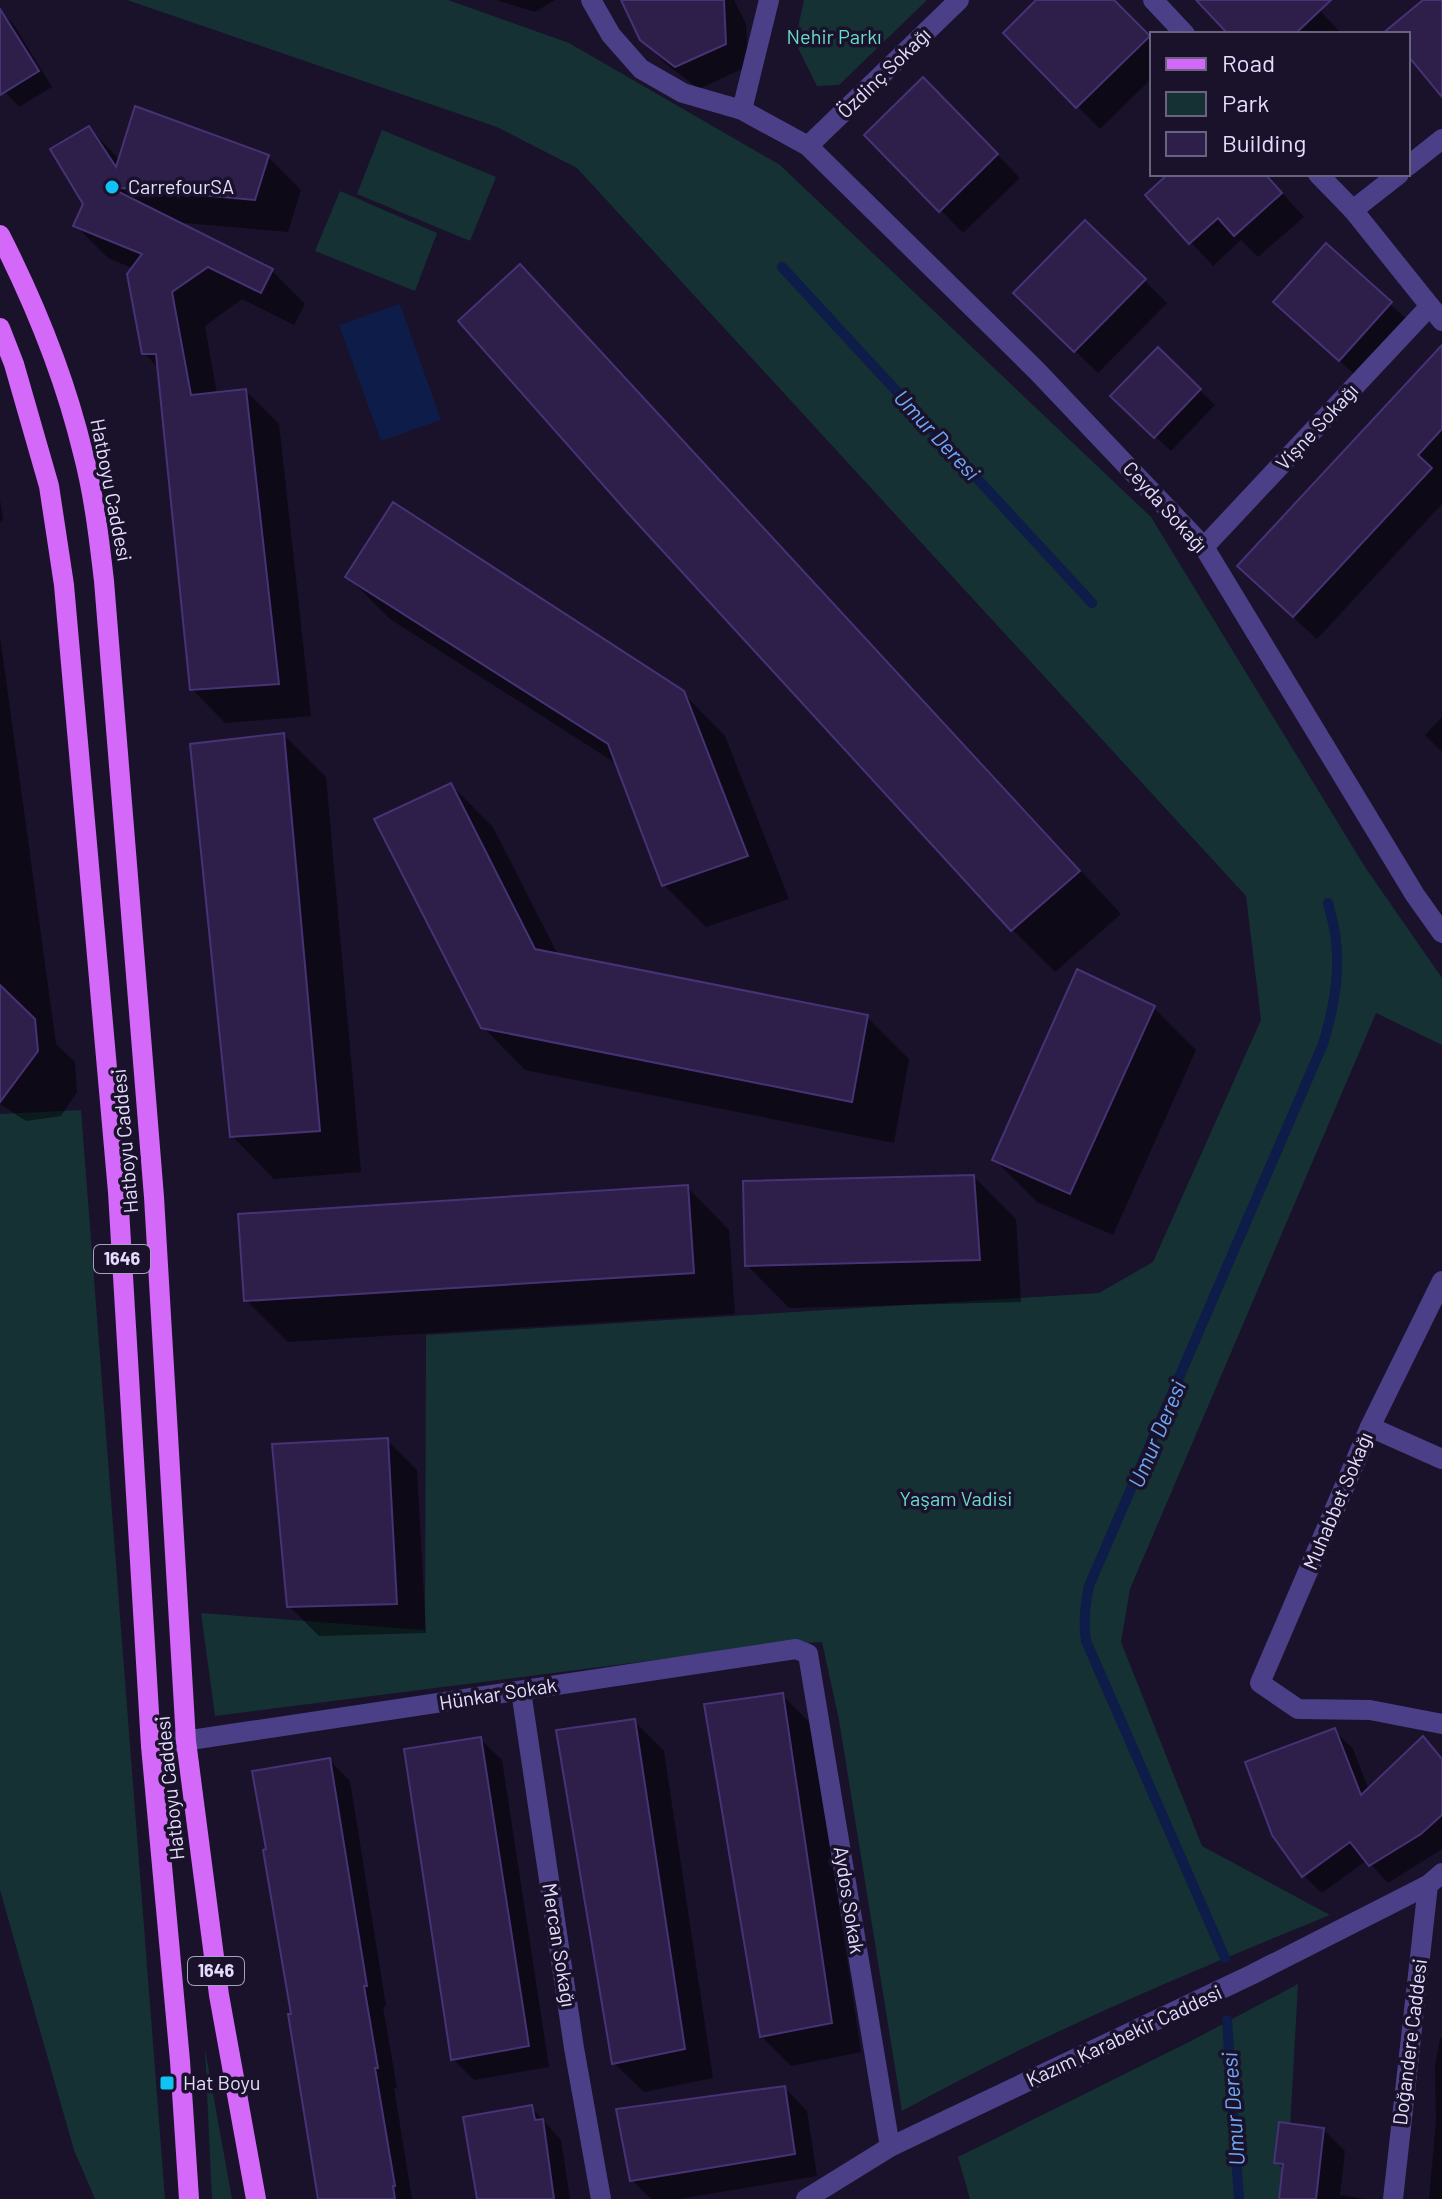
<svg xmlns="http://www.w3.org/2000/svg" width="1442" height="2199" font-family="Barlow,sans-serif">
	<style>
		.green { fill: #153134 }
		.water { fill: #0d1c48 }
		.shadow { fill: #0007 }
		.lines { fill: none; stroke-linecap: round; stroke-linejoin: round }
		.stream { stroke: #0d1c48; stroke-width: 10 }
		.building { fill: #2d1f4a; stroke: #473275; stroke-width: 2 }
		.minor { stroke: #4b3f87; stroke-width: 20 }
		.major { stroke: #d468f9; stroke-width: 20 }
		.poi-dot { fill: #11c3f5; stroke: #19122a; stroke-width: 3 }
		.labels { text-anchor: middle; stroke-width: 7; stroke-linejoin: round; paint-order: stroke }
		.shield { fill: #19122a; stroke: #a7a0be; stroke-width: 2 }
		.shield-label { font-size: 18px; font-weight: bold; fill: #e4ddfe }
		.park-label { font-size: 20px; fill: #6adccd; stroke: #19122a }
		.street-label { font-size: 20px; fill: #e4ddfe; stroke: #19122a }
		.poi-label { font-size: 20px; fill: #e4ddfe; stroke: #19122a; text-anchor: start }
		.water-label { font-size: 22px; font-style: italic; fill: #6fa9f9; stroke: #19122a }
	</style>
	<rect width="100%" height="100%" fill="#19122a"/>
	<!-- green -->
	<g class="green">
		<path d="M 127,0 L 448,0 L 569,43 L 780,165 L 1151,517 L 1365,867 L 1442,978 L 1442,1045 L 1376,1013 L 1130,1589 L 1121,1642 L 1202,1846 L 1330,1915 C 1185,1974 1039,2035 902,2111 L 839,1720 L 822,1642 L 774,1645 L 215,1716 L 201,1613 L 425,1630 L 426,1335 L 1099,1293 L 1153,1262 L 1261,1020 L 1246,896 L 577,168 L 497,127 Z"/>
		<path d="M 804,0 L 927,0 L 839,85 L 817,86 L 795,42 Z"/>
		<path d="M 382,130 L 496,177 L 470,241 L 357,194 Z"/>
		<path d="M 340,191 L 437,233 L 415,291 L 315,251 Z"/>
		<path d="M 81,1110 L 165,2199 L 95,2199 L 74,2150 L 0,1890 L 0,1114 Z"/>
		<path d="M 1298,1984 L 1286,2199 L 970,2199 L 958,2157 L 1191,2041 Z"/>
		<path d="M 205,2049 L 232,2199 L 212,2199 Z"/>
	</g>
	<!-- water -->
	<path class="water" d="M 400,304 L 441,420 L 381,441 L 339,325 Z"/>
	<!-- shadow -->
	<g class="shadow">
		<path d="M 496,0 L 555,0 L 535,12 Z"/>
		<path d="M 638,0 L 734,0 L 746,24 L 748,66 L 699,89 L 665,63 L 641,39 Z"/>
		<path d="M 1039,0 L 1112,0 L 1152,41 L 1152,78 L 1100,129 L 1005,33 Z"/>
		<path d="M 1198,0 L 1310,0 L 1342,34 L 1230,34 Z"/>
		<path d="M 0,11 L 14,25 L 52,87 L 19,107 L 0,86 Z"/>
		<path d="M 923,79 L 1020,178 L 963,233 L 867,135 Z"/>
		<path d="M 89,128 L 120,160 L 268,157 L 301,190 L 288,232 L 175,222 L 272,271 L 305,304 L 294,325 L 242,299 L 205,326 L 217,394 L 246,391 L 279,424 L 311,716 L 225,723 L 192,689 L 159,369 L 144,353 L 134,269 L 108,258 L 75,225 L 85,204 Z"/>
		<path d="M 1171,174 L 1265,174 L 1304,217 L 1258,257 L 1241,240 L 1213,266 L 1147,195 Z"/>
		<path d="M 1085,222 L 1167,303 L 1098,373 L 1016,293 Z"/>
		<path d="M 1326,246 L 1414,326 L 1363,382 L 1298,324 Z"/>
		<path d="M 520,267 L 562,309 L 1121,914 L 1055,972 L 1013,930 L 628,511 Z"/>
		<path d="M 1158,350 L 1215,405 L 1171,451 L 1113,396 Z"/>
		<path d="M 1442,367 L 1442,504 L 1317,639 L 1262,589 Z"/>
		<path d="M 0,500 L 3,519 L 0,523 Z"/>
		<path d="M 348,577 L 683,693 L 725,736 L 789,899 L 706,927 L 664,885 L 617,764 L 390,619 Z"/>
		<path d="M 0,636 L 56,1044 L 75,1062 L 77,1092 L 61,1116 L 26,1121 L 0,1104 Z"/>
		<path d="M 1442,717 L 1442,752 L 1425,735 Z"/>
		<path d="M 284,735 L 326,777 L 361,1172 L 274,1179 L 232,1136 Z"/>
		<path d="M 451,785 L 493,827 L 558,955 L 867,1017 L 909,1059 L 894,1143 L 525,1070 L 483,1027 Z"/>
		<path d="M 1154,1008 L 1196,1050 L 1113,1235 L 1037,1202 L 995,1160 Z"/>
		<path d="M 974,1177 L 1016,1219 L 1021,1302 L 789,1308 L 747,1265 Z"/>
		<path d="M 687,1187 L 729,1230 L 735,1314 L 288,1342 L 246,1300 Z"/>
		<path d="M 387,1440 L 417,1470 L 426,1633 L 319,1636 L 289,1606 Z"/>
		<path d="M 782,1695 L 812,1725 L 861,2052 L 791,2066 L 761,2036 Z"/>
		<path d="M 634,1721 L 664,1751 L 713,2078 L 644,2092 L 614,2063 Z"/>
		<path d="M 1335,1731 L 1353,1749 L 1369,1790 L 1423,1739 L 1442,1758 L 1442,1849 L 1388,1883 L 1367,1860 L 1322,1893 L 1304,1876 Z"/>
		<path d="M 480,1739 L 502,1760 L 549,2067 L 474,2080 L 453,2059 Z"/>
		<path d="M 329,1760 L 350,1781 L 386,2006 L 383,2007 L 397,2088 L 394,2088 L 412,2199 L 320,2199 L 294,2015 Z"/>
		<path d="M 1440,2038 L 1442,2038 L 1442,2199 L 1429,2199 L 1436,2122 L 1435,2067 Z"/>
		<path d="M 785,2088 L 807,2111 L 817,2176 L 679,2199 L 651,2199 L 632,2180 Z"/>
		<path d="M 531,2107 L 561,2140 L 570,2199 L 477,2199 Z"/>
		<path d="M 1323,2129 L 1345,2151 L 1340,2195 L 1365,2199 L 1281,2199 L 1284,2170 L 1276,2162 Z"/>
	</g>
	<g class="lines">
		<!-- stream -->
		<g class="stream">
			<path d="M 782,267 L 1092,603"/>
			<path d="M 1225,1958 L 1086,1641 C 1083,1622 1085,1605 1089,1586 L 1323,1044 C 1333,1012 1340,974 1336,941 C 1335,928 1331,915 1328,903"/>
			<path d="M 1227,2020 L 1239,2199"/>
		</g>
	</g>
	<!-- building -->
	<g class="building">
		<path d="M 621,0 L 724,0 L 726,44 L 675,67 L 640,40 Z"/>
		<path d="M 1036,0 L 1114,0 L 1150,36 L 1076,108 L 1003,33 Z"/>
		<path d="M 1196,0 L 1331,0 L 1295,34 L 1228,34 Z"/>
		<path d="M 1423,0 L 1442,0 L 1442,97 L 1408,56 L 1408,34 L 1382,34 Z"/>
		<path d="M 0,9 L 39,71 L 0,95 Z"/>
		<path d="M 923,77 L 998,154 L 939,212 L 864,135 Z"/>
		<path d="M 135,106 L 269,155 L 255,200 L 109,187 L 273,269 L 261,293 L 208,267 L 172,292 L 191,395 L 246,389 L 279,684 L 190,690 L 156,354 L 142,354 L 127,274 L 142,254 L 73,226 L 83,204 L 50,149 L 89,126 L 116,167 Z"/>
		<path d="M 1168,174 L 1265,174 L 1282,193 L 1234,236 L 1218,218 L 1189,244 L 1145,195 Z"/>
		<path d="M 1085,220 L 1146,279 L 1074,352 L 1013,293 Z"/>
		<path d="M 1326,243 L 1392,302 L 1339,361 L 1273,302 Z"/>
		<path d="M 520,264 L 1080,871 L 1011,931 L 627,512 L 458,321 Z"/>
		<path d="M 1442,345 L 1442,429 L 1418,455 L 1432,468 L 1293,617 L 1237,566 Z"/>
		<path d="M 1158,347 L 1201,389 L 1154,438 L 1110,396 Z"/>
		<path d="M 393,502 L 684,691 L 748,856 L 662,886 L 608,744 L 345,577 Z"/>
		<path d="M 284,733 L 320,1131 L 230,1137 L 190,744 Z"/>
		<path d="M 451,783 L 535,949 L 868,1015 L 852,1102 L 481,1028 L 374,819 Z"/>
		<path d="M 1077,969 L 1155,1006 L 1070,1194 L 992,1160 Z"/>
		<path d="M 0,985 L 35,1019 L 38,1051 L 0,1102 Z"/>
		<path d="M 974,1175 L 980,1260 L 745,1266 L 743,1181 Z"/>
		<path d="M 688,1185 L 694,1273 L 244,1301 L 238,1214 Z"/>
		<path d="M 388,1438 L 397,1604 L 287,1607 L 272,1444 Z"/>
		<path d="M 783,1693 L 832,2023 L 760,2037 L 704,1704 Z"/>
		<path d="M 635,1719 L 685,2049 L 612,2064 L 556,1730 Z"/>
		<path d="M 1335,1728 L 1361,1795 L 1423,1736 L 1442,1759 L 1442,1815 L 1421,1834 L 1369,1866 L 1350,1842 L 1302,1877 L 1272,1835 L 1245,1762 Z"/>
		<path d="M 481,1737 L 529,2046 L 451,2060 L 404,1749 Z"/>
		<path d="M 330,1758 L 367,1986 L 364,1986 L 378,2068 L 375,2068 L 395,2186 L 393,2186 L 395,2199 L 318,2199 L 288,2014 L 291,2014 L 263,1850 L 266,1849 L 252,1771 Z"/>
		<path d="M 785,2086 L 795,2154 L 630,2181 L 616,2109 Z"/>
		<path d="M 532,2105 L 535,2120 L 543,2119 L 554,2199 L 477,2199 L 463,2117 Z"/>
		<path d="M 1279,2122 L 1324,2128 L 1316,2199 L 1279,2199 L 1283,2164 L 1274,2163 Z"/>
	</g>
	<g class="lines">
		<!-- minor -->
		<g class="minor">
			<path d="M 591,0 L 611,35 L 641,69 L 683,93 L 742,110 L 808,146 L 1037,371 L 1204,547 L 1415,895 L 1442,933"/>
			<path d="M 1153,0 L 1185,34"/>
			<path d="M 742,110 L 769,0"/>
			<path d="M 808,146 L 959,0"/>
			<path d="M 1408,166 L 1442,139"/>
			<path d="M 1318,174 L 1353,210 L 1442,321"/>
			<path d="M 1353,210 L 1399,174"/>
			<path d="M 1204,547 L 1430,306"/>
			<path d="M 1442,1281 L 1370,1427 L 1260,1683 L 1298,1709 L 1370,1710 L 1442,1724"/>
			<path d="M 1370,1427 L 1442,1459"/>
			<path d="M 521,1691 L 574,2048 L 601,2199"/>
			<path d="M 151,1746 L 796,1649 L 808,1654 L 890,2147"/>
			<path d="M 806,2199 L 890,2147 L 1253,1974 L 1428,1885 L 1442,1873"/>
			<path d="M 1393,2199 L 1428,1885"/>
		</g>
		<!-- major -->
		<g class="major">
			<path d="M 0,235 C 35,304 65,378 83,453 C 94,495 99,538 104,581 L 154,1197 L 186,1741 L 219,1995 L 256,2199"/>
			<path d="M 0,328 L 14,364 L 49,486 L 64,585 L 118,1192 L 151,1746 L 180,2061 L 189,2199"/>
		</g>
	</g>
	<!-- markers -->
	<g class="poi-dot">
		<circle cx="112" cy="187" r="8"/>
		<rect x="159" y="2075" width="16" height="16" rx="4"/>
	</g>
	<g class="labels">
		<!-- shield labels -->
		<g class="shield">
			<rect x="94" y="1245" width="56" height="28" rx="6"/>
			<rect x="188" y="1957" width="56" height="28" rx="6"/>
		</g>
		<g class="shield-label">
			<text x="122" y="1265">1646</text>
			<text x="216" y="1977">1646</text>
		</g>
		<!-- park labels -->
		<g class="park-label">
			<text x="834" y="44">Nehir Parkı</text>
			<text x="956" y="1506">Yaşam Vadisi</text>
		</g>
		<!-- street labels -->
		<g class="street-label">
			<text transform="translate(884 73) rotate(-44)" y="7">Özdinç Sokağı</text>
			<text transform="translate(1317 427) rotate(-47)" y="7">Vişne Sokağı</text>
			<text transform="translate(111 490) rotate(79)" y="7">Hatboyu Caddesi</text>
			<text transform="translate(1165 507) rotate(48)" y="7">Ceyda Sokağı</text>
			<text transform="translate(125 1141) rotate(-95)" y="7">Hatboyu Caddesi</text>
			<text transform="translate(1338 1501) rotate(-67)" y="7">Muhabbet Sokağı</text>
			<text transform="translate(498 1694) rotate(-9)" y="7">Hünkar Sokak</text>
			<text transform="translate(170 1788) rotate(-96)" y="7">Hatboyu Caddesi</text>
			<text transform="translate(849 1900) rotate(81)" y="7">Aydos Sokak</text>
			<text transform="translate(559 1945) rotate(81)" y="7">Mercan Sokağı</text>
			<text transform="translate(1124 2036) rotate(-25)" y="7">Kazım Karabekir Caddesi</text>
			<text transform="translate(1410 2042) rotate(-83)" y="7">Doğandere Caddesi</text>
		</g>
		<!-- poi labels -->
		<g class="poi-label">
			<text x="128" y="194">CarrefourSA</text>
			<text x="183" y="2090">Hat Boyu</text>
		</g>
		<!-- water labels -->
		<g class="water-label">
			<text transform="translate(937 435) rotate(47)" y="8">Umur Deresi</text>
			<text transform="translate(1157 1434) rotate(-67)" y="8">Umur Deresi</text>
			<text transform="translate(1233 2109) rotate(-94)" y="8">Umur Deresi</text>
		</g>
	</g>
	<!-- legend -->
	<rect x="1150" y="32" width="260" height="144" fill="#19122a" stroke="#6a637f" stroke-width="2"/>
	<rect x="1166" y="58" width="40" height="12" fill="#d468f9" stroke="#6a637f" stroke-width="2"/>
	<text x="1222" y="72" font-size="24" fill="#e4ddfe">Road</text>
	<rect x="1166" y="92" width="40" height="24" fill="#153134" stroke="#6a637f" stroke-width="2"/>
	<text x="1222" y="112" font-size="24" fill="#e4ddfe">Park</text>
	<rect x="1166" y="132" width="40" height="24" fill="#2d1f4a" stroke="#6a637f" stroke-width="2"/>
	<text x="1222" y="152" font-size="24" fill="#e4ddfe">Building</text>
</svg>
